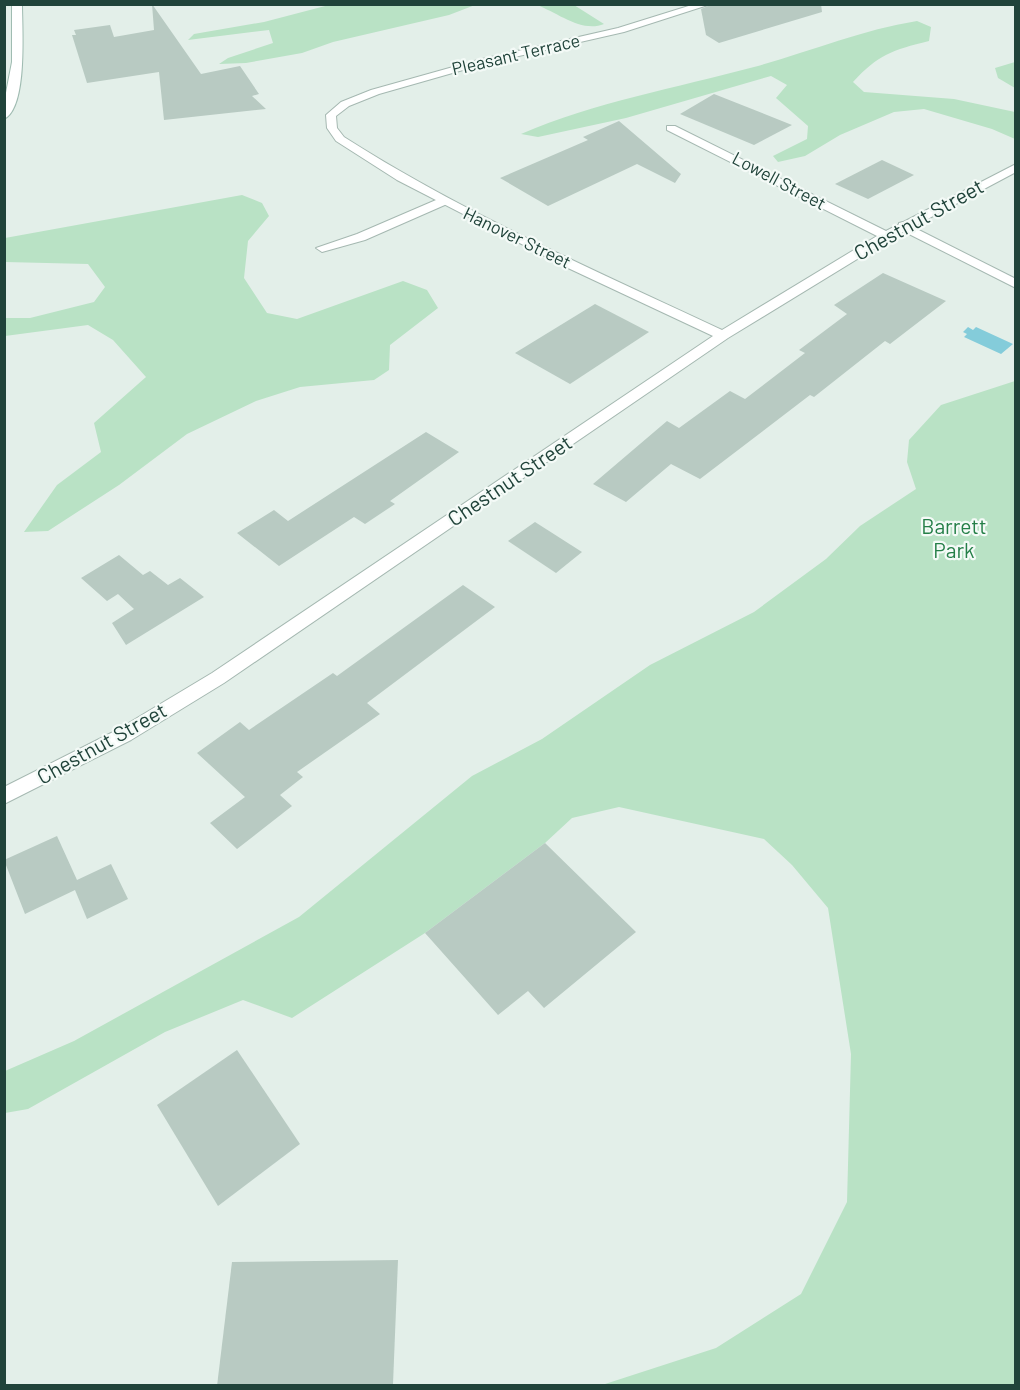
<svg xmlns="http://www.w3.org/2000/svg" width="1020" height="1390" font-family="Barlow,sans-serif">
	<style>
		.green { fill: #b9e2c5 }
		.water { fill: #84ccda }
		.building { fill: #b8cac2 }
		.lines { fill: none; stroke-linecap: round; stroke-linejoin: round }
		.lane-casing { stroke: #a5b8b1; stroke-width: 2 }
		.street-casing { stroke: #a5b8b1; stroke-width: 2 }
		.secondary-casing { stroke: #a0bcb2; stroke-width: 2 }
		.lane { fill: #fff; fill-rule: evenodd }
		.street { fill: #fff; fill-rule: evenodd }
		.secondary { fill: #fff; fill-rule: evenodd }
		.labels { text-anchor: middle; stroke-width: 4.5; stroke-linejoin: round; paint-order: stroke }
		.far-street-label { font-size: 18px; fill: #20433a; stroke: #f4faf7 }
		.street-label { font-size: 21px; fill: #20433a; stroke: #f4faf7 }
		.park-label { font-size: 21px; fill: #257f48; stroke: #f4faf7 }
	</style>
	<rect width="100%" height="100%" fill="#e3efe9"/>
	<!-- green -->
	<g class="green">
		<path d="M 329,5 L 329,4 L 475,5 L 449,15 L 333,42 L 302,53 L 246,63 L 219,64 L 228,58 L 273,43 L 269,30 L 188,40 L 194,34 L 264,22 Z"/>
		<path d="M 537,5 L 574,5 L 604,24 C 582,33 558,13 537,5 Z"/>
		<path d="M 917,21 L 931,27 L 929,41 C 892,50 878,55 853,82 L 864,92 L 954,99 L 1015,112 L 1015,139 L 992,129 L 924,109 L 894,112 L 840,135 L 805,156 L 778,162 L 773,156 L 807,139 L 808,126 L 776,98 L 787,85 L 771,76 L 626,118 L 538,137 L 521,134 C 595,102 676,88 754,67 C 809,52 861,30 917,21 Z"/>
		<path d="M 1015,62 L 1016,62 L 1015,88 L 998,78 L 995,68 Z"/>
		<path d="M 242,195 L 262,203 L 269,216 L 248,241 L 244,278 L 267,313 L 297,319 L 403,281 L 427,290 L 438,308 L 390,345 L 389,370 L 374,380 L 300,387 L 256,401 L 187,434 L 119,485 L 48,531 L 24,532 L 57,485 L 101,452 L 94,423 L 146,377 L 113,340 L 88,325 L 5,336 L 5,318 L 30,318 L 94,302 L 105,287 L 88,264 L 5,262 L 5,238 Z"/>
		<path d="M 1015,381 L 1015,1385 L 602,1385 L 716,1348 L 801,1294 L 847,1202 L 851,1054 L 828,908 L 792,865 L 764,839 L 619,807 L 572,818 L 545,843 L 425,933 L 292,1018 L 243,1000 L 165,1032 L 28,1109 L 5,1113 L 5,1071 L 74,1041 L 299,917 L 472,776 L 542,739 L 650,665 L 754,612 L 826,559 L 860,526 L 916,489 L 907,462 L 909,440 L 941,405 Z"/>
	</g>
	<!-- water -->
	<path class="water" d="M 968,327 L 973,330 L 976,327 L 1013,344 L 1001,354 L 964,337 L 967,334 L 963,332 Z"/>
	<!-- building -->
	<g class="building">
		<path d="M 152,4 L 201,74 L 240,66 L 259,94 L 252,96 L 266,109 L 164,120 L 159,72 L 87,83 L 72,35 L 76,35 L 74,30 L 110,25 L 114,37 L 154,30 Z"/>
		<path d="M 713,4 L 821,4 L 822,12 L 719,43 L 706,35 L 701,9 Z"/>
		<path d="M 714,94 L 792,125 L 754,145 L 680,114 Z"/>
		<path d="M 619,121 L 681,174 L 675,183 L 637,164 L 548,206 L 500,178 L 588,140 L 583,137 Z"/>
		<path d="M 882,160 L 914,175 L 868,199 L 835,184 Z"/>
		<path d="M 883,273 L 946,301 L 890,344 L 885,341 L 814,397 L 810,395 L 700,479 L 671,464 L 626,502 L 593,484 L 667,421 L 679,428 L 730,391 L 745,399 L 805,353 L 799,350 L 847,314 L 834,305 Z"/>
		<path d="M 595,304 L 649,332 L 570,384 L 515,353 Z"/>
		<path d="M 426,432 L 459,452 L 390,501 L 395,504 L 365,524 L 354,517 L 279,566 L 237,533 L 274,510 L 288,521 Z"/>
		<path d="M 535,522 L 582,552 L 556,573 L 508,541 Z"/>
		<path d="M 119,555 L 143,575 L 150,571 L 168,585 L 180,578 L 204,597 L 126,645 L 112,623 L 134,609 L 118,594 L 107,601 L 81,578 Z"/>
		<path d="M 463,585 L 495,607 L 367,703 L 380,714 L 297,772 L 303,777 L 280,795 L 292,806 L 237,849 L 210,823 L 245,797 L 197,753 L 240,722 L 249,730 L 333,673 L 337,676 Z"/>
		<path d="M 57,836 L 77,880 L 111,864 L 128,899 L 87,919 L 75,890 L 25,914 L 4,860 Z"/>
		<path d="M 545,843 L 636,932 L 544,1008 L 528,991 L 498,1015 L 425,933 Z"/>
		<path d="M 237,1050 L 300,1144 L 218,1206 L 157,1105 Z"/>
		<path d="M 398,1260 L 393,1384 L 217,1386 L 232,1262 Z"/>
	</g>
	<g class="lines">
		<!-- lane casing -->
		<g class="lane-casing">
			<g id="lane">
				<path d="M 443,197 L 449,201 L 447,204 L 365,240 L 322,252 L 316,248 L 357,234 Z"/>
				<path d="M 903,222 L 1016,279 L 1016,288 L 899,229 L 899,223 Z"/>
			</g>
		</g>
		<!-- street casing -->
		<g class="street-casing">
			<path id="street" d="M 695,4 L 711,4 L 624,32 L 484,64 L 379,94 L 349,106 L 336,116 L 337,128 L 344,137 C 463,213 594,270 722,330 L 877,236 L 667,130 L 667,126 L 675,126 L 886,231 L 1016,164 L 1016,172 L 890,239 L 728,338 L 224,683 L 131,740 L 4,804 L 4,787 L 117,730 L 212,673 L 713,336 L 568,268 L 397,180 L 336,141 L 327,128 L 326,115 L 341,102 L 371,90 L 478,60 L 618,28 Z"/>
		</g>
		<!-- secondary casing -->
		<g class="secondary-casing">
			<path id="secondary" d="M 12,4 L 22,4 C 22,28 28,108 4,119 L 4,103 L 12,62 Z"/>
		</g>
		<!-- lane -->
		<use href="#lane" class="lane"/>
		<!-- street -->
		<use href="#street" class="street"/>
		<!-- secondary -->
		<use href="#secondary" class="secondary"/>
	</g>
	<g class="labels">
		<!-- far-street labels -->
		<g class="far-street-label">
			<text transform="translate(516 55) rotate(-13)" y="6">Pleasant Terrace</text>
			<text transform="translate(779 181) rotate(28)" y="6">Lowell Street</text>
			<text transform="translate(517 238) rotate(26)" y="6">Hanover Street</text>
		</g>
		<!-- street labels -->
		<g class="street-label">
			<text transform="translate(919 220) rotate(-29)" y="7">Chestnut Street</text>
			<text transform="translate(510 481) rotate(-34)" y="7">Chestnut Street</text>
			<text transform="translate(102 744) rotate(-29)" y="7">Chestnut Street</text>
		</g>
		<!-- park labels -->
		<g class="park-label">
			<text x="954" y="534">Barrett<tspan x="954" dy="24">Park</tspan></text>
		</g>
	</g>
	<!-- border -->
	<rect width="1020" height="1390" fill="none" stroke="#20433a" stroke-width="12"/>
</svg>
